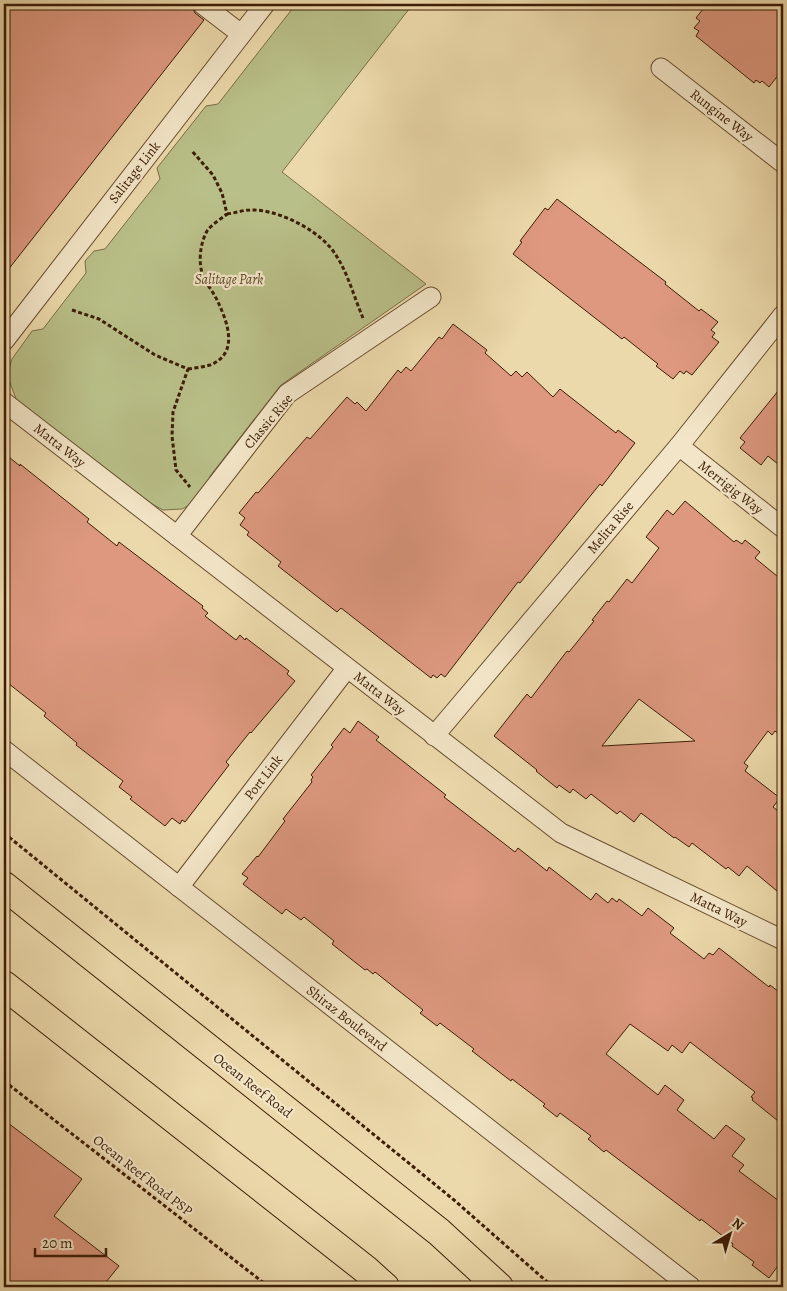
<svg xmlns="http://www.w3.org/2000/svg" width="787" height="1291" font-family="Alegreya,serif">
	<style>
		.green { fill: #b9bf88; stroke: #7a6e46 }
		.building { fill: #dd987f; stroke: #3c1d05; fill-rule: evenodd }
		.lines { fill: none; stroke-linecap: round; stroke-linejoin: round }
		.street-casing { stroke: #684c2e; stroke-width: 21 }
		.primary-casing { stroke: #3c1d05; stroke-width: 30 }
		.path { stroke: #3c1d05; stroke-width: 3; stroke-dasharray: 4 2.5; stroke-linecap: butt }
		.street { stroke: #f3e6c8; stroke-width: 19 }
		.primary { stroke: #ecd9ab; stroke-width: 28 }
		.labels { text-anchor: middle; stroke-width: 4.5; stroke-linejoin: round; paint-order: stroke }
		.street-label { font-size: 14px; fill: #3c1d05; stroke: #f3e6c8 }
		.park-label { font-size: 14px; font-style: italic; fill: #5b4626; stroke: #f3e6c8 }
	</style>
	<rect width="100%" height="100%" fill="#ecd9ab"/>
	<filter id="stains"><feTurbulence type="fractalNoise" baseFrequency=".004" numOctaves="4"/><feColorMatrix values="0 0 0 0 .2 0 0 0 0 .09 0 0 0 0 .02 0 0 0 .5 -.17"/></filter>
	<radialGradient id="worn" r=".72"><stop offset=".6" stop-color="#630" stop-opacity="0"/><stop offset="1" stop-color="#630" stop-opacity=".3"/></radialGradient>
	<!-- green -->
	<path class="green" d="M 296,4 L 413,4 L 282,172 L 426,284 L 281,385 L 210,476 L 209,487 L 194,503 L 182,509 L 163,510 L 152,504 L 18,404 L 7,375 L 12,359 L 32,331 L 43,329 L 86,273 L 85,261 L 94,251 L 105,249 L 160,179 L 157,168 L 206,106 L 218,104 Z"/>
	<!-- building -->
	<g class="building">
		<path d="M 4,4 L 191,4 L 195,13 L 204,20 L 4,275 Z"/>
		<path d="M 707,4 L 783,4 L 783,69 L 769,87 L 762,81 L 760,83 L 756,80 L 754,83 L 696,36 L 699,31 L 694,28 L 700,21 L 696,18 Z"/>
		<path d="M 557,199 L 666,282 L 665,284 L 699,311 L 701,309 L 718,322 L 711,330 L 715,333 L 712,337 L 719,342 L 692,375 L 686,371 L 684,374 L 680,371 L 673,379 L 656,366 L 658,364 L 624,337 L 622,339 L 513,254 L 522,242 L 520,241 L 545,208 L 548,210 Z"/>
		<path d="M 453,324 L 487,350 L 485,353 L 511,376 L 516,371 L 522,377 L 527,372 L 553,397 L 560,389 L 616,433 L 618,430 L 635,443 L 602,486 L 600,484 L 520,583 L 518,582 L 445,677 L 441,674 L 437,678 L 433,675 L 431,678 L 341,608 L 337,612 L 278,566 L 281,562 L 247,535 L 249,532 L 240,525 L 245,518 L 239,513 L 256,492 L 258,493 L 307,437 L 310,439 L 347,397 L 355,404 L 357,402 L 366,411 L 398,370 L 401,373 L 406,367 L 411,371 L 439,337 L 442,339 Z"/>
		<path d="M 783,385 L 783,468 L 768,456 L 761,465 L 740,448 L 745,442 L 740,438 Z"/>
		<path d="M 4,453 L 20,466 L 20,464 L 89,519 L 87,522 L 117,546 L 119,542 L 203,606 L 202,608 L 208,613 L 205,616 L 236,640 L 240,635 L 245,640 L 246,638 L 289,671 L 287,674 L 295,681 L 251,733 L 250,732 L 226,762 L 229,765 L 185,822 L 182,820 L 180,824 L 172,818 L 165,826 L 130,799 L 132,797 L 119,787 L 123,781 L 76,745 L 77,743 L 44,716 L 46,713 L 4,680 Z"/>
		<path d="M 685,501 L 734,542 L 736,540 L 742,544 L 745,540 L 760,552 L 755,558 L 783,581 L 783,737 L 775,731 L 772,735 L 768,731 L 744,763 L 748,766 L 745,771 L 780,798 L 773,807 L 783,815 L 783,896 L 747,866 L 739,876 L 728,867 L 726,869 L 692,843 L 689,847 L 675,837 L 674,838 L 641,813 L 634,822 L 620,811 L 617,814 L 591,794 L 586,799 L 573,789 L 570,793 L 559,785 L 557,788 L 536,771 L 537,770 L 494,736 L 527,694 L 531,698 L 567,651 L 569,652 L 594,621 L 592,620 L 607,601 L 609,602 L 627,579 L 632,583 L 659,548 L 646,537 L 667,510 L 673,515 ZM 639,699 L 695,741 L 602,746 Z"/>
		<path d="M 358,721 L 379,737 L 376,740 L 446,795 L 444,797 L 515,852 L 518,848 L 547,871 L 549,867 L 591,900 L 596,893 L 608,903 L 612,898 L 617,902 L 619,899 L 642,916 L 648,908 L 674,928 L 670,933 L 704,959 L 709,953 L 713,955 L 719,948 L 769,987 L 770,985 L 783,995 L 783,1125 L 752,1100 L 753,1098 L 751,1097 L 755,1092 L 690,1042 L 682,1053 L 672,1045 L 668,1051 L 630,1024 L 606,1054 L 658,1095 L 665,1085 L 684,1100 L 677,1110 L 714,1139 L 726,1125 L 745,1139 L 732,1156 L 744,1165 L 739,1171 L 783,1204 L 783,1259 L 769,1278 L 752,1265 L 754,1262 L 732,1246 L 733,1244 L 701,1219 L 700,1221 L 606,1150 L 604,1152 L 588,1139 L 591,1136 L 560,1113 L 557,1117 L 543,1106 L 545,1104 L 512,1079 L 511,1081 L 472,1051 L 474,1049 L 440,1023 L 437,1026 L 420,1013 L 423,1010 L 375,972 L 373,974 L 367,969 L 365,970 L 332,944 L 334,941 L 304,917 L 301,920 L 286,909 L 282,914 L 243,884 L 248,878 L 242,874 L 257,856 L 258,857 L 285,821 L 283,819 L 312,782 L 311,780 L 313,777 L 311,775 L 333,747 L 331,745 L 344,728 L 350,733 Z"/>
		<path d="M 4,1120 L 82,1179 L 54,1216 L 119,1266 L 102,1287 L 4,1287 Z"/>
	</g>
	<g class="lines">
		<!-- street casing -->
		<g class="street-casing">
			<g id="street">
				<path d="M 202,4 L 241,34"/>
				<path d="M 661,68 L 783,163"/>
				<path d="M 4,341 L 265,4"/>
				<path d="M 4,402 L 561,833 L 783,940"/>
				<path d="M 679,446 L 783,528"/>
				<path d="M 177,536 L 287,394 L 431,297"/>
				<path d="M 434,736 L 679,446 L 783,315"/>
				<path d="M 4,750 L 691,1287"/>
				<path d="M 179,887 L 347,668"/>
			</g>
		</g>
		<!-- primary casing -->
		<g class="primary-casing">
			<g id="primary">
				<path d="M 4,886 L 439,1232 L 499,1287"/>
				<path d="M 4,985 L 365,1269 L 385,1287"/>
			</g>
		</g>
		<!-- path -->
		<g class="path">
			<path d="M 227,214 C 235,213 243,210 250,210 C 276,209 312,227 329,246 C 346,265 353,295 363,318"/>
			<path d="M 72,310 L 99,319 L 155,355 L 188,369 L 173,412 L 172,436 L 176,470 L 190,487"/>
			<path d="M 188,369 C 195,368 203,367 210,365 C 239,354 228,323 218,302 C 214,293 207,285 203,276 C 198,262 200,244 207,231 C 212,224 221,219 227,214 L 222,193 L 213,175 L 192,151"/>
			<path d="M 4,833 L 454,1200 L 553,1287"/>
			<path d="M 4,1081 L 269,1287"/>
		</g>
		<!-- street -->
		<use href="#street" class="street"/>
		<!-- primary -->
		<use href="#primary" class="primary"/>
	</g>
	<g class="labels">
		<!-- street labels -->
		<g class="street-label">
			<text transform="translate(722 115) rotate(38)" y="5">Rungine Way</text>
			<text transform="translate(134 172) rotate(-52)" y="5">Salitage Link</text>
			<text transform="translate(268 421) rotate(-50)" y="5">Classic Rise</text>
			<text transform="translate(60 445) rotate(38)" y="5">Matta Way</text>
			<text transform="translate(731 487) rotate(38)" y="5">Merrigig Way</text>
			<text transform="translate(610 527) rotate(-50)" y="5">Melita Rise</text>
			<text transform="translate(380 693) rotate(38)" y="5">Matta Way</text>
			<text transform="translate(263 777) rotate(-52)" y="5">Port Link</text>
			<text transform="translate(719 909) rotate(26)" y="5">Matta Way</text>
			<text transform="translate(347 1018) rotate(38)" y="5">Shiraz Boulevard</text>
			<text transform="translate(253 1085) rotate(38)" y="5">Ocean Reef Road</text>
			<text transform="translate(143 1175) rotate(38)" y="5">Ocean Reef Road PSP</text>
		</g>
		<!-- park labels -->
		<g class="park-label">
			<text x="229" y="284">Salitage Park</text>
		</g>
	</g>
	<!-- margin -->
	<rect width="787" height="1291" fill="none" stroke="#ecd9ab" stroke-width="20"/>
	<rect x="5" y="5" width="777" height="1281" fill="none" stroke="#3c1d05" stroke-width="2.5"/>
	<rect x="10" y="10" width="767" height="1271" fill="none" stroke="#3c1d05"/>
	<!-- north arrow -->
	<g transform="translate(730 1234) rotate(38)" stroke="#f3e6c8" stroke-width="4" paint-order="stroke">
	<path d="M0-4L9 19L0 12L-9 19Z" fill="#3c1d05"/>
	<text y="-8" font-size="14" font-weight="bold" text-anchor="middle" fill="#3c1d05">N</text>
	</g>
	<!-- scale -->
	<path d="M35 1248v8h71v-8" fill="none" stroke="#3c1d05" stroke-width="2.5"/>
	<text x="42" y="1248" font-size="15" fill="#3c1d05" stroke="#f3e6c8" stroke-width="4" paint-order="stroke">20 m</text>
	<rect width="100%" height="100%" filter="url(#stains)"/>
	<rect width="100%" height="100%" fill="url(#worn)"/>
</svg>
